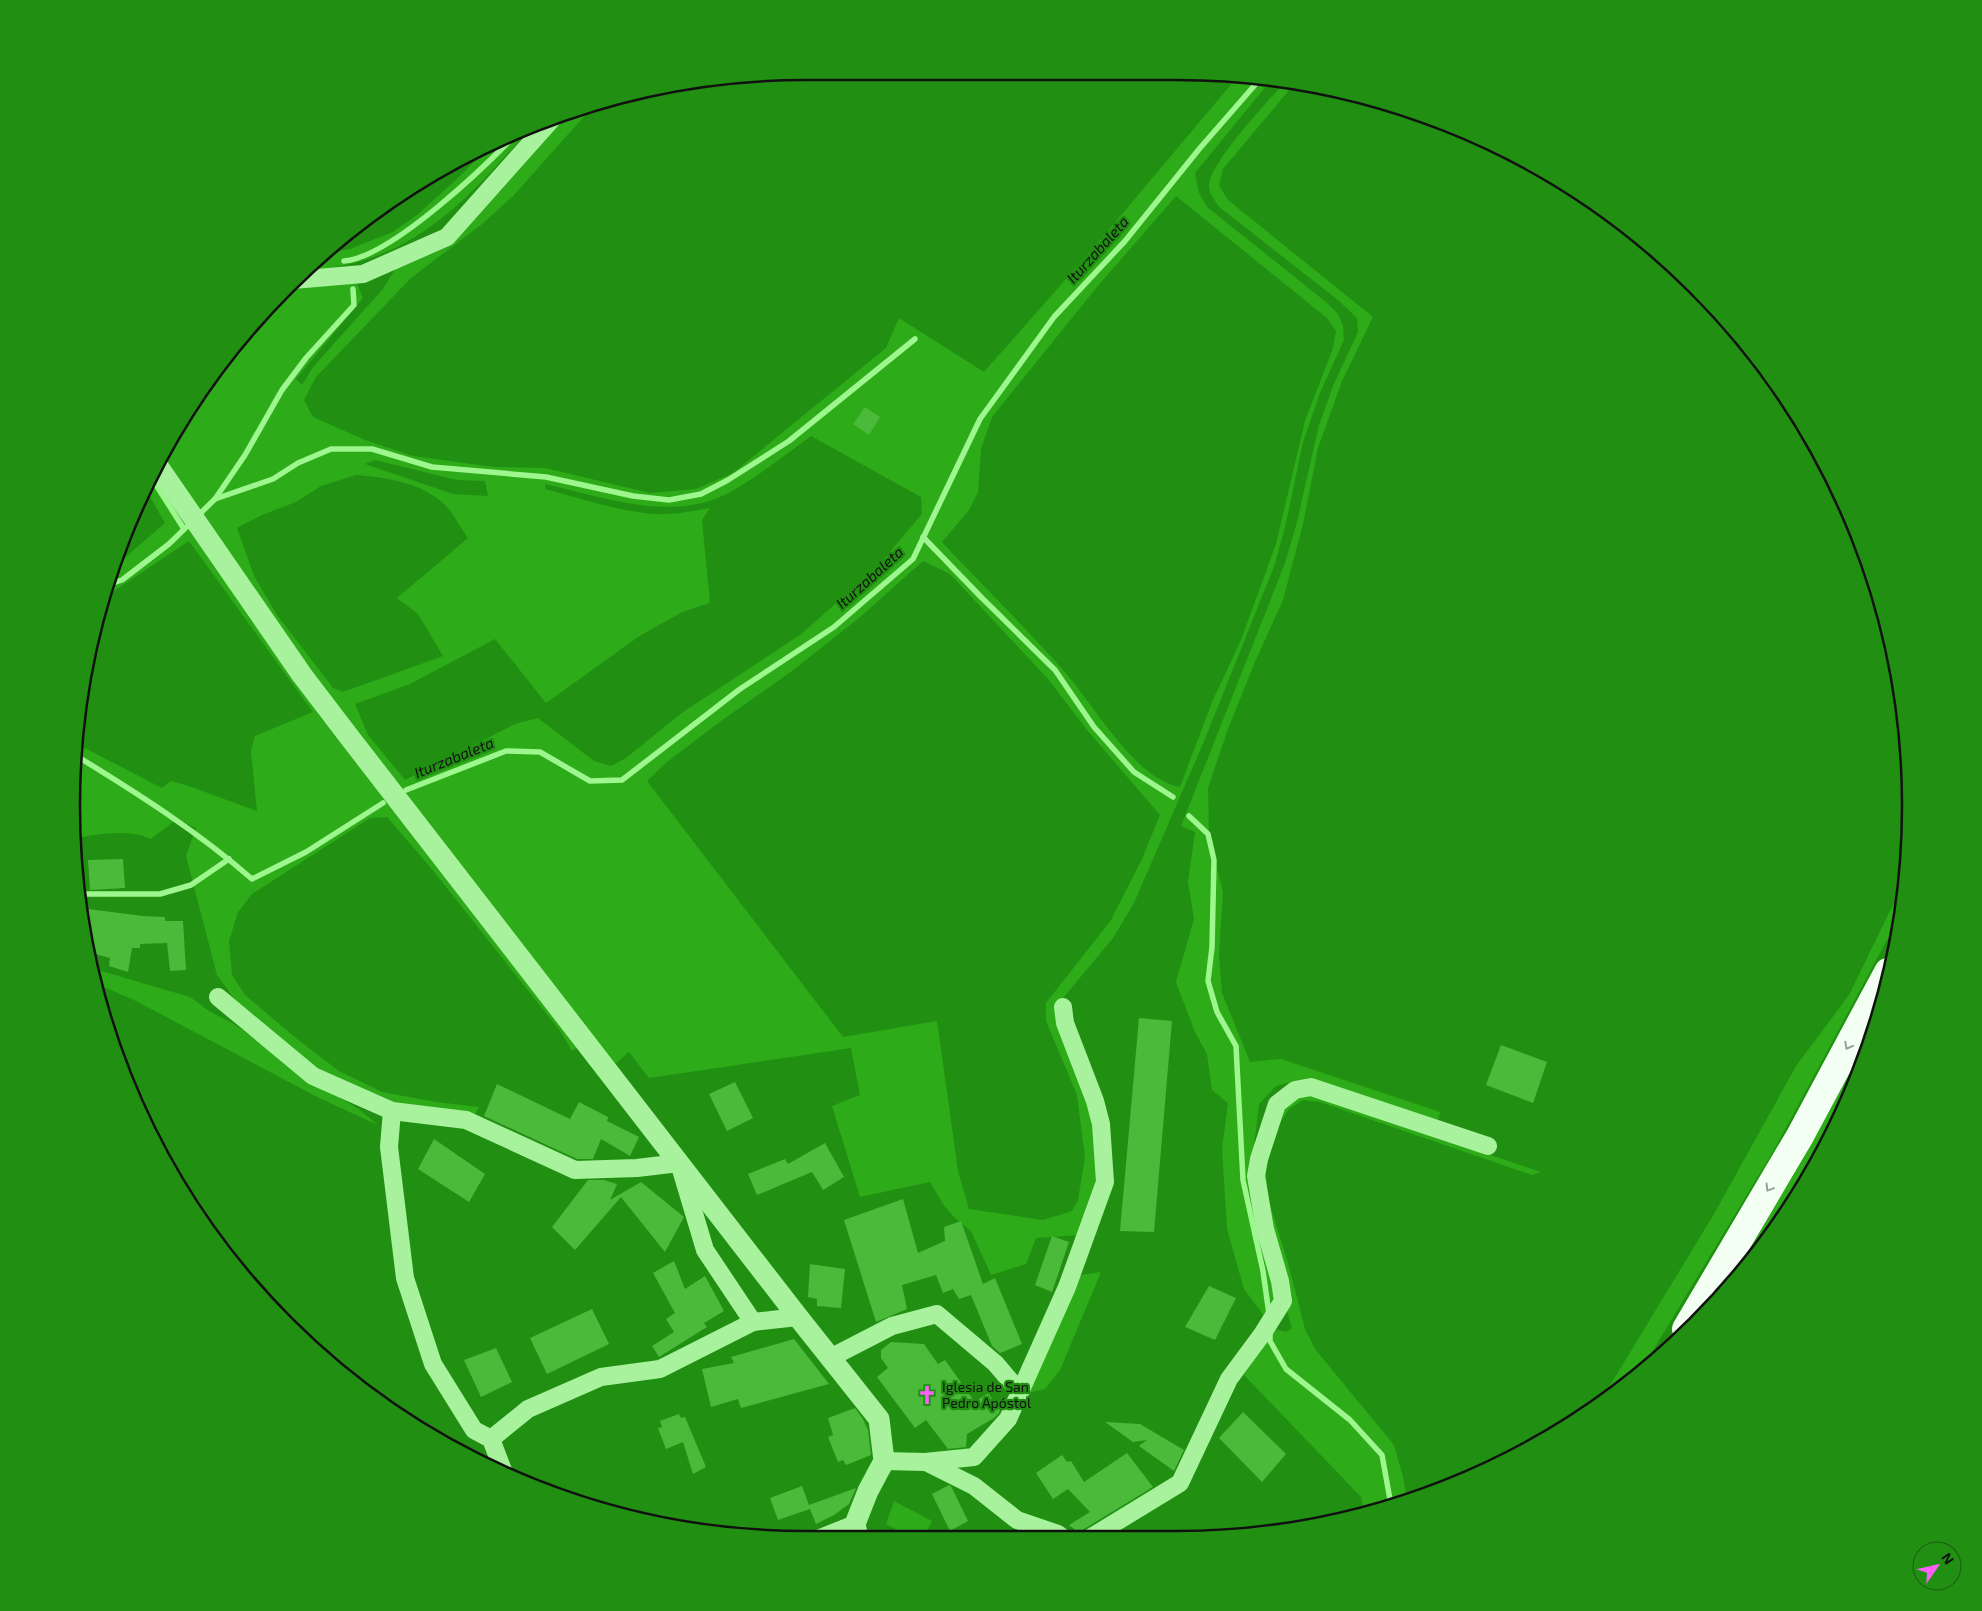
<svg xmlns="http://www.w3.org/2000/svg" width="1982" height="1611" font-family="'Exo 2',sans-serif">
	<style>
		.green { fill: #2dab19; fill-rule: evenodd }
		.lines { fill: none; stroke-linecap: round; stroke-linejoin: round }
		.stream { stroke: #9ef68e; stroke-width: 5.5 }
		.building { fill: #4bb93a }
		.minor { stroke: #a8f29d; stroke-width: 18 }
		.tertiary { stroke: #a8f29d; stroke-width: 21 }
		.trunk { stroke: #f4fff4; stroke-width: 28 }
		.oneway { stroke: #99a099 }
		.labels { text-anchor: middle; stroke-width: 4.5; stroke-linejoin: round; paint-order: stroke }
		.poi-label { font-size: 14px; fill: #111; stroke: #219012; text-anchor: start }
		.water-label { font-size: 15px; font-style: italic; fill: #111; stroke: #219012 }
		.rim { fill: none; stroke: #111; stroke-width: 2.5 }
	</style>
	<rect width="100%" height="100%" fill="#219012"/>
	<!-- green -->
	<g class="green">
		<path d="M 1239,75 L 1272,79 L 1195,173 L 1199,193 L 1207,207 L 1326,302 L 1338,314 L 1343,326 L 1344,340 L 1320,393 L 1303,442 L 1286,523 L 1275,564 L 1205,739 L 1134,903 L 1113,938 L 1058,1004 L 1093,1105 L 1098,1189 L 1079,1235 L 1036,1238 L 1026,1264 L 991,1275 L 971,1231 L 954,1217 L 943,1204 L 930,1182 L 860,1197 L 832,1106 L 860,1095 L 851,1048 L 649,1078 L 629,1052 L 614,1065 L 296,653 L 161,457 C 191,394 237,342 283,291 L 334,284 L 357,283 L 363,298 L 296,379 L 302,385 L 313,367 L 383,289 L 397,266 L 470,220 L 570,112 L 596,103 L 513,196 L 482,224 L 411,278 L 316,377 L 304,400 L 313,417 L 365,440 L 413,456 L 494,467 L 545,468 L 650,493 L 696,489 L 733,473 L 886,348 L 899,318 L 984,372 L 1102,238 ZM 1176,196 L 1327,318 L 1336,331 L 1333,348 L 1305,421 L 1276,544 L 1241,640 L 1212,702 L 1180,787 C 1134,779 1093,703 1063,670 C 1024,626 982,585 942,542 L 969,510 L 978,492 L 981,449 L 992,417 L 1097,287 ZM 811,436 L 921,497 L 922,514 L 878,566 L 800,635 L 683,712 L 626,758 L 611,766 L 594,761 L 538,718 L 515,724 L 405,780 L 368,735 L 355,704 L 410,684 L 495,639 L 546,703 L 638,637 L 682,612 L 710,603 L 702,520 L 710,508 C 692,511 674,515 655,514 C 621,512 579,498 545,489 L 545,484 C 603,497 676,524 732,491 C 760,475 785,455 811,436 ZM 375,460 L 457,480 L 485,481 L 488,496 L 453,494 L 365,464 ZM 356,475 C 384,477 422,483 443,503 C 453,512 460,527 468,538 L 397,598 L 418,614 L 443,656 L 343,692 L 333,688 L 277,615 L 254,576 L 237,528 L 262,515 L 296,502 L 321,486 ZM 923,561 L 950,574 L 1048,679 L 1087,730 L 1160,815 L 1142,859 L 1111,920 L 1046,1003 L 1046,1021 L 1077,1095 L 1085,1157 L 1078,1200 L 1072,1211 L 1043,1220 L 969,1209 L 958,1171 L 937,1021 L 843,1037 L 647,781 L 667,762 L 721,721 L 792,671 L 859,618 Z"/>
		<path d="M 1286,81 L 1296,82 L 1223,169 L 1219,186 L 1228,200 L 1373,317 L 1342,381 L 1318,448 L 1303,524 L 1283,600 L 1255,662 L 1228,729 L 1208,788 L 1209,837 L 1223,892 L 1219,954 L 1222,993 L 1250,1062 L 1281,1059 L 1440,1112 L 1437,1126 L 1295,1081 L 1276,1086 L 1259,1104 L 1250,1178 L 1277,1301 L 1265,1317 L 1244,1289 L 1227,1229 L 1222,1149 L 1228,1103 L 1212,1090 L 1207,1054 L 1195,1032 L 1176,982 L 1194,919 L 1188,882 L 1195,832 L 1181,826 L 1285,563 L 1297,522 L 1319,425 L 1333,386 L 1358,332 L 1357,318 L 1338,300 L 1218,206 C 1215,200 1210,194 1209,188 C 1205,167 1270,99 1286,81 Z"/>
		<path d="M 536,123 C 487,175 447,228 379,255 C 355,265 329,268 304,271 L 323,254 L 350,249 L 393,232 L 417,215 L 457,179 L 494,142 Z"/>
		<path d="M 153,473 L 578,1047 L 572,1051 L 561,1032 L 431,868 L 387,817 L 370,818 L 252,894 L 238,912 L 229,941 L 232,975 L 245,995 L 297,1039 L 339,1071 L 382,1092 L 436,1102 L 479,1107 L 474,1116 L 390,1103 L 317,1069 L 238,1004 L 217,975 L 186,856 L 196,828 L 177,819 L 151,839 C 128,828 98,835 74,838 L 71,805 L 75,743 L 162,788 L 171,781 L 186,785 L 257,811 L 251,751 L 255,736 L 313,712 L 189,541 L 102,599 L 112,569 L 165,523 L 145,488 Z"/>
		<path d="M 1905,880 L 1905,901 L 1902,912 L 1775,1148 L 1640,1372 L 1624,1388 L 1600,1402 L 1714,1214 L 1796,1066 L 1849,995 Z"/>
		<path d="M 91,968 L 190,997 L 209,1011 L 234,1024 L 301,1073 L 360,1110 L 378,1125 L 319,1098 L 136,1001 L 95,983 Z"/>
		<path d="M 1876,1025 L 1872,1041 L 1815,1164 L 1797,1195 L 1729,1289 L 1721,1297 L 1802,1161 Z"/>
		<path d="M 1305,1092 L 1541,1172 L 1532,1175 L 1320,1102 L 1303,1100 L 1289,1109 L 1276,1129 L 1266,1170 L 1268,1199 L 1288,1263 L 1305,1329 L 1315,1349 L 1394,1445 L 1403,1477 L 1407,1500 L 1365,1515 L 1361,1497 L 1244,1375 L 1274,1329 L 1286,1332 L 1292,1328 L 1287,1311 L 1286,1283 L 1261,1176 L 1284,1102 Z"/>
		<path d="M 1101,1272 L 1060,1370 L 1045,1389 L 1027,1393 L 1073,1276 Z"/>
		<path d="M 894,1501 L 932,1521 L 924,1538 L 912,1538 L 886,1524 Z"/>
	</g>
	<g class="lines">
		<!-- stream -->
		<g class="stream">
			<path d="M 344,261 C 392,257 488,164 522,128"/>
			<path d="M 151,477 L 184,529"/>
			<path d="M 215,499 L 245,455 L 282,390 L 306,358 L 354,305 L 353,289"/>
			<path d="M 923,537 L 981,597 L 1055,670 L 1094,727 L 1134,772 L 1173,797"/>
			<path d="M 107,585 L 122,580 L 169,544 L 215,499 L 273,479 L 298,463 L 331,449 L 372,449 L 432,467 L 546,477 L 633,496 L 669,500 L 701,494 L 728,480 L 789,441 L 915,339"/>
			<path d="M 75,755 C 137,793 197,831 252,879 L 306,852 L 383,803"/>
			<path d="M 406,790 L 506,751 L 540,752 L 590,781 L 622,780 L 740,689 L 834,627 L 913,559 L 980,419 L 1054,317 L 1125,241 L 1200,148 L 1261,78"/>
			<path d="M 1189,816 L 1208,834 L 1214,860 L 1212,947 L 1208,981 L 1217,1012 L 1236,1046 L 1243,1180 L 1263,1271 L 1269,1314"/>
			<path d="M 80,894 L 160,894 L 191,885 L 229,859"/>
			<path d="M 1270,1331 L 1270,1341 L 1286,1369 L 1350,1420 L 1382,1455 L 1391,1505"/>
		</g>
	</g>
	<!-- building -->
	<g class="building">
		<path d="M 865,407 L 880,417 L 869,435 L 853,424 Z"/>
		<path d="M 123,859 L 125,888 L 90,890 L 88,860 Z"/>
		<path d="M 88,909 L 143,916 L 165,917 L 165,921 L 183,921 L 186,970 L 170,971 L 167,943 L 140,944 L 140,948 L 132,948 L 128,972 L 109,966 L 110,958 L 91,953 L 91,942 L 85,941 Z"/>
		<path d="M 1139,1018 L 1172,1021 L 1154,1232 L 1120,1231 Z"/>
		<path d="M 1501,1045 L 1547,1062 L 1533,1103 L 1486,1085 Z"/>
		<path d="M 735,1082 L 753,1118 L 727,1131 L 709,1094 Z"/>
		<path d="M 497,1084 L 570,1119 L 579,1102 L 608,1117 L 607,1121 L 639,1137 L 630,1156 L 601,1139 L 593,1159 L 577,1159 L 484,1116 Z"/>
		<path d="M 434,1139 L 485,1174 L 469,1202 L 418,1169 Z"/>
		<path d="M 825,1143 L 844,1177 L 823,1190 L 812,1172 L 757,1195 L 748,1174 L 785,1159 L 788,1164 Z"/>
		<path d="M 588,1180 L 604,1180 L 617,1184 L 610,1200 L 641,1182 L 684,1217 L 665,1252 L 621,1197 L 575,1250 L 552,1227 Z"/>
		<path d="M 903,1199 L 918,1253 L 945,1241 L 944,1227 L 961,1221 L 983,1284 L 995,1278 L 1022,1344 L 1000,1353 L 992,1346 L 971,1295 L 959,1299 L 953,1289 L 943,1293 L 936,1275 L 902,1285 L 907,1309 L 876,1322 L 844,1220 Z"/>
		<path d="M 1052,1236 L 1069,1242 L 1052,1292 L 1035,1285 Z"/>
		<path d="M 674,1261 L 685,1289 L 705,1276 L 724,1311 L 704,1323 L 707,1327 L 659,1357 L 652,1346 L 674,1332 L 666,1319 L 675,1313 L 653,1273 Z"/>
		<path d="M 810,1264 L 845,1269 L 841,1308 L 817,1306 L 817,1299 L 808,1297 Z"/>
		<path d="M 1209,1286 L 1236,1298 L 1215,1340 L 1185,1327 Z"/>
		<path d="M 592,1309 L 609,1344 L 547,1374 L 530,1338 Z"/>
		<path d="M 794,1339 L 829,1384 L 741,1408 L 738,1399 L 711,1407 L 702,1369 L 734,1363 L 731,1357 Z"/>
		<path d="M 891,1342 L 924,1344 L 938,1364 L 945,1360 L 975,1402 L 988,1393 L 1000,1410 L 999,1413 L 994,1418 L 967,1434 L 966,1447 L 948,1449 L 926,1420 L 915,1428 L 877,1377 L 888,1368 L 881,1358 L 881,1350 Z"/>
		<path d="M 496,1348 L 512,1382 L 481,1397 L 464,1360 Z"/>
		<path d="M 855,1408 L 863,1419 L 868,1430 L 871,1455 L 846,1465 L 843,1460 L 838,1462 L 828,1437 L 833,1435 L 828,1418 Z"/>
		<path d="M 1243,1412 L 1286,1454 L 1262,1482 L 1219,1438 Z"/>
		<path d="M 679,1414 L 681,1418 L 685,1417 L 706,1467 L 693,1474 L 683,1442 L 666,1449 L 658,1428 L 662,1427 L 660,1421 Z"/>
		<path d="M 1105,1422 L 1140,1424 L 1184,1450 L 1174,1471 L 1139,1446 L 1147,1440 L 1133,1442 Z"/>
		<path d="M 1127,1453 L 1153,1487 L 1084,1529 L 1080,1534 L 1069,1525 L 1090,1512 L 1068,1489 L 1053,1499 L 1036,1473 L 1062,1455 L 1067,1462 L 1071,1461 L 1084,1482 Z"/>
		<path d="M 949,1485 L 951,1486 L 968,1521 L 950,1531 L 932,1494 Z"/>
		<path d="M 802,1486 L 809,1505 L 856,1488 L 849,1504 L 834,1515 L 816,1524 L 810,1509 L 778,1520 L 770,1498 Z"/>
	</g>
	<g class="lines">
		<!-- minor -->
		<g class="minor">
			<path d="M 293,280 L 363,274 L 447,237 L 553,118"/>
			<path d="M 218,997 L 313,1076 L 392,1111 L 466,1120 L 575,1170 L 637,1168 L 679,1163 L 705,1250 L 753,1322 L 798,1317"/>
			<path d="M 392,1111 L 389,1147 L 405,1278 L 433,1364 L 474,1430 L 491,1439 L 504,1473"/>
			<path d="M 830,1358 L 892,1326 L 937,1314 L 995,1363 L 1020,1392"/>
			<path d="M 491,1439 L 528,1409 L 601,1377 L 660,1369 L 753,1322"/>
			<path d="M 884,1461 L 925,1462 L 974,1457 L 1008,1419 L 1067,1287 L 1105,1182 L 1101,1124 L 1095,1101 L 1065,1023 L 1063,1007"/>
			<path d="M 926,1462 L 974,1486 L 1017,1520 L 1058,1534 L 1063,1538"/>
			<path d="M 820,1538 L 855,1524"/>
			<path d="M 1090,1538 L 1180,1483 L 1229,1379 L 1263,1333 L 1283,1301 L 1280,1281 L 1265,1229 L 1256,1176 L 1259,1159 L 1277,1104 L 1295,1090 L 1311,1087 L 1488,1146"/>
		</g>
		<!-- tertiary -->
		<path class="tertiary" d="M 157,465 L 302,675 L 347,734 L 798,1317 L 879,1419 L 884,1461 L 868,1491 L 855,1524 L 858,1538"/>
		<!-- trunk -->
		<path class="trunk" d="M 1686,1329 L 1800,1136 L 1888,972"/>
	</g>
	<!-- one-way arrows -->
	<defs><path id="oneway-chevron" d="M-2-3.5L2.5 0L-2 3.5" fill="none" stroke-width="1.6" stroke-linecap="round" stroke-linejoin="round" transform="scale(1.25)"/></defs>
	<g class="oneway">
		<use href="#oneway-chevron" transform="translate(1848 1046) rotate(118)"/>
		<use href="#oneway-chevron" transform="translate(1769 1188) rotate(121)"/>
	</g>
	<!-- icons -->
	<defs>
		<g id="church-bare" transform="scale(1.5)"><path d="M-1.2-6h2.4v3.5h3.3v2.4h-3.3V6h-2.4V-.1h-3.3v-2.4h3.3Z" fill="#ff5efb" stroke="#219012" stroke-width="2.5" paint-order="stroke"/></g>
	</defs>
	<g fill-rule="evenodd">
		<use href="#church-bare" x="927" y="1395"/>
	</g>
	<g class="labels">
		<!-- poi labels -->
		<g class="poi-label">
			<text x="942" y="1392">Iglesia de San<tspan x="942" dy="16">Pedro Apóstol</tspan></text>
		</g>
		<!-- water labels -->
		<g class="water-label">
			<text transform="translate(1098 250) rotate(-48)" y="5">Iturzabaleta</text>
			<text transform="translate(870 578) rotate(-42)" y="5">Iturzabaleta</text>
			<text transform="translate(454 758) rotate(-22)" y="5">Iturzabaleta</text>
		</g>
	</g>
	<!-- crop -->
	<path d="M0 0H1982V1611H0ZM805 80H1177A725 725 0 0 1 1902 805V806A725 725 0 0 1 1177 1531H805A725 725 0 0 1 80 806V805A725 725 0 0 1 805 80Z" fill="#219012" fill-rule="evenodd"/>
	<path class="rim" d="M805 80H1177A725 725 0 0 1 1902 805V806A725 725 0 0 1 1177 1531H805A725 725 0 0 1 80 806V805A725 725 0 0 1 805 80Z"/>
	<!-- north arrow -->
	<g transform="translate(1937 1566) rotate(56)"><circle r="24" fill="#219012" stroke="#1b5d12"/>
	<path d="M0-4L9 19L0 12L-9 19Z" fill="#ff5efb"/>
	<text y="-8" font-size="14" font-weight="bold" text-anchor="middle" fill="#111111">N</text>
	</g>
</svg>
